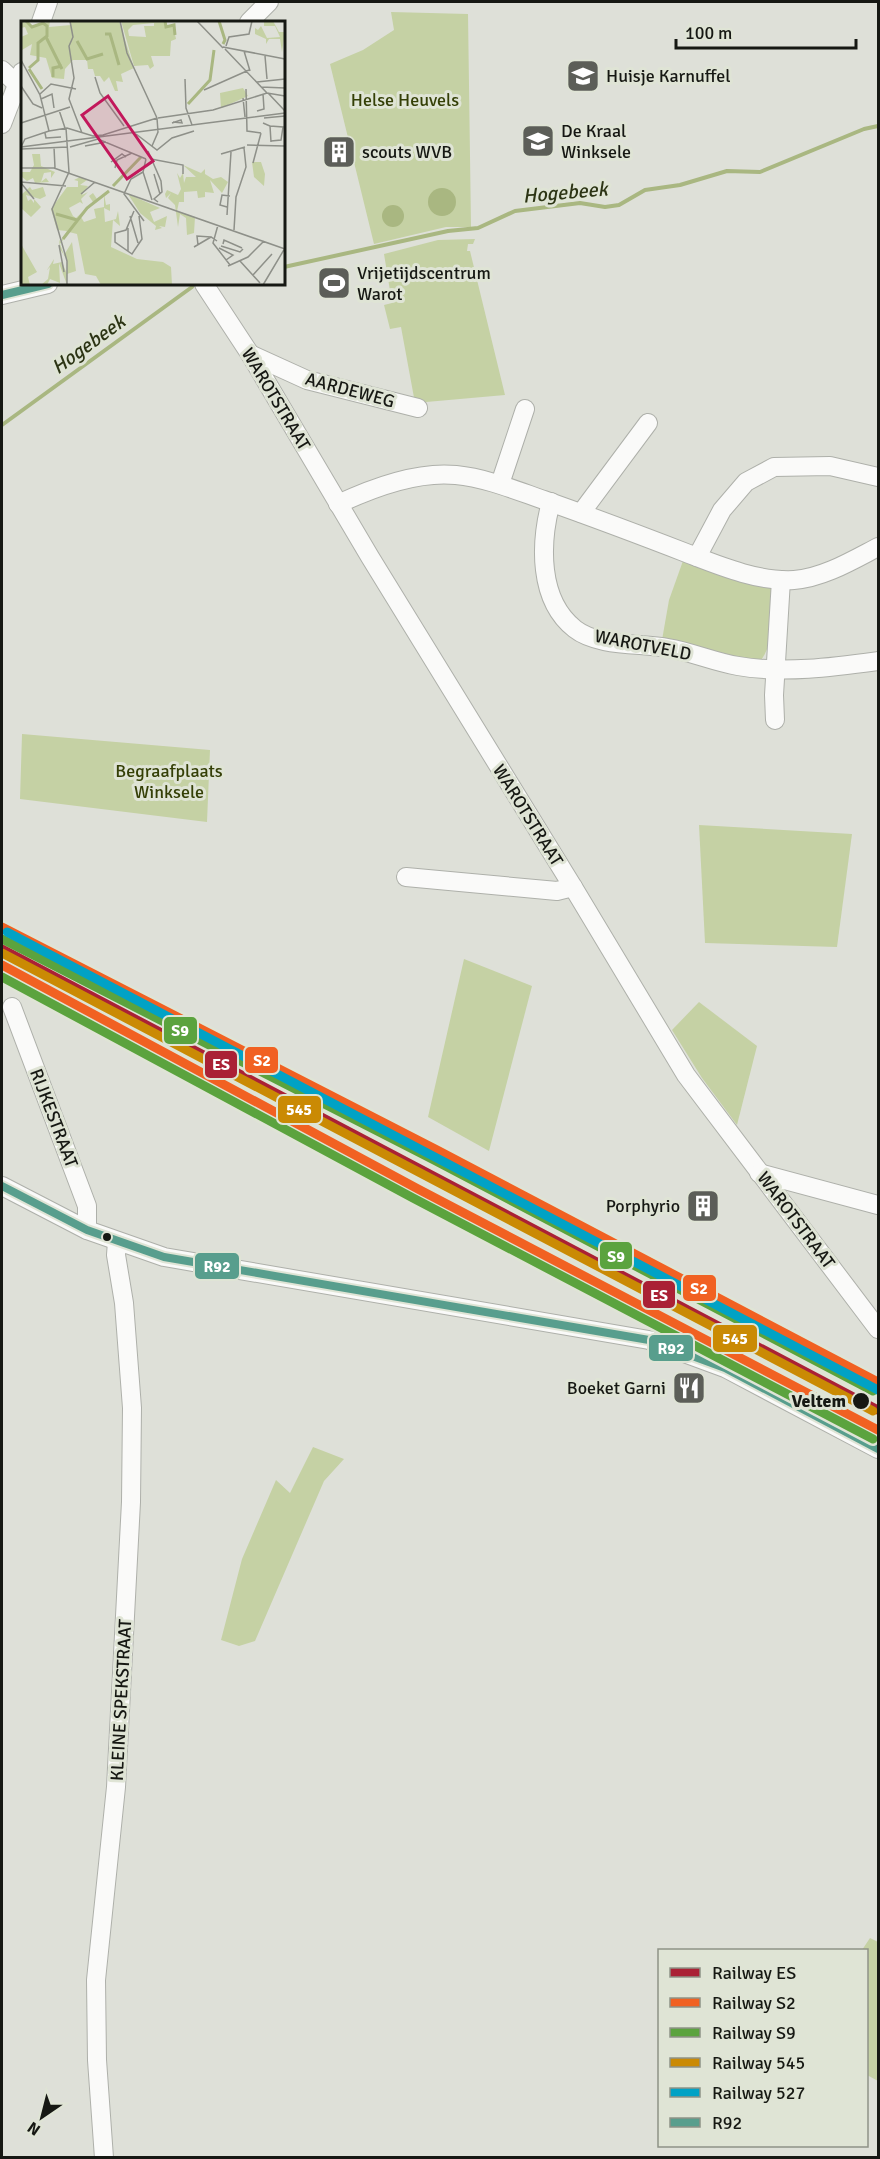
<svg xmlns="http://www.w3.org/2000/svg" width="880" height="2159" font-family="Signika,sans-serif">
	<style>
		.green { fill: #c5d1a4 }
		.water { fill: #a9b781 }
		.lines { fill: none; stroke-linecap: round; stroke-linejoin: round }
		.stream { stroke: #a9b781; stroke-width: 4 }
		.minor-casing { stroke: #aeb0aa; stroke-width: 20 }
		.minor { stroke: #fafaf9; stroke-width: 18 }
		.bus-1-casing { stroke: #dfe4d5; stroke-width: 12 }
		.bus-1 { stroke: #589e8d; stroke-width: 8 }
		.rail-1-casing { stroke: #dfe4d5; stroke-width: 14 }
		.rail-2-casing { stroke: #dfe4d5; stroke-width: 14 }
		.rail-3-casing { stroke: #dfe4d5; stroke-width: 14 }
		.rail-4-casing { stroke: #dfe4d5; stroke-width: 14 }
		.rail-5-casing { stroke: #dfe4d5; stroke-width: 14 }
		.rail-1 { stroke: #aa2135; stroke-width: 9 }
		.rail-2 { stroke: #f16122; stroke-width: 9 }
		.rail-3 { stroke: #5ba33e; stroke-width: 9 }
		.rail-4 { stroke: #ca8a04; stroke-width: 9 }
		.rail-5 { stroke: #01a2c5; stroke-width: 9 }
		.bus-dot { fill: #161813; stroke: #dfe4d5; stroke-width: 2 }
		.labels { text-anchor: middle; stroke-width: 6; stroke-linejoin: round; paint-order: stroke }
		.poi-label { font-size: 18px; fill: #161813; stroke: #dfe4d5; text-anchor: start }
		.park-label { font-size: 18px; fill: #343f06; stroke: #dfe4d5 }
		.street-label { font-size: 18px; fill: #161813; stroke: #dfe4d5 }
		.stop-label { font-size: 18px; font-weight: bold; fill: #161813; stroke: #dfe4d5; text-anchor: end }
		.water-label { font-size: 20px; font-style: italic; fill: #2c3414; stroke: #dfe4d5 }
		.inset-river { fill: none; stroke: #a9b781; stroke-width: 3 }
		.inset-road { fill: none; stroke: #8e9089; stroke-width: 1.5 }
		.view { fill: #c2185b; fill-opacity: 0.15; stroke: #c2185b; stroke-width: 3 }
		.inset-edge { fill: none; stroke: #161813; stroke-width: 3 }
		.line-badge { stroke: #dfe4d5; stroke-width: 2 }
		.badge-label { font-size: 16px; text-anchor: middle; font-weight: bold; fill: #fff }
	</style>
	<rect width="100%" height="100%" fill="#dee0d8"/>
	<!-- green -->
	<g class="green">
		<path d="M 391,12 L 468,14 L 471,227 L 446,227 L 374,244 L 330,64 L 363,50 L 394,30 Z"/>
		<path d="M 475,239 L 473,244 L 468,244 L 467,251 L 470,251 L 505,395 L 415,403 L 401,327 L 390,329 L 384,305 L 392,303 L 384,254 L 438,240 Z"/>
		<path d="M 684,558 L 769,584 C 777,602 774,650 758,663 L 662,640 L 669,600 Z"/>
		<path d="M 22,734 L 210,750 L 207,822 L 20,799 Z"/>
		<path d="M 699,825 L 852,834 L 837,947 L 705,943 Z"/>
		<path d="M 464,959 L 532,986 L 489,1151 L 428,1117 Z"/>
		<path d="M 699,1002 L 757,1046 L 737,1125 L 702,1078 L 672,1030 Z"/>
		<path d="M 313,1447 L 344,1459 L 324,1481 L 255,1641 L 239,1646 L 221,1640 L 242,1559 L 276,1480 L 290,1493 Z"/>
		<path d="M 870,1938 L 878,1942 L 878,2081 L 867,2075 L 866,1950 L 862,1950 Z"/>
	</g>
	<!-- water -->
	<g class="water">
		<circle cx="442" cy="202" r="14"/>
		<circle cx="393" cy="216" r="11"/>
	</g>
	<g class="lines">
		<!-- stream -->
		<g class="stream">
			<path d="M 284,267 L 448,231 L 478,228 L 515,211 L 580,203 L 605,207 L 619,205 L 645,190 L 680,185 L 727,171 L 760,172 L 864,129 L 878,126"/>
			<path d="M 2,425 L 192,287"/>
		</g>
		<!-- minor casing -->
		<g class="minor-casing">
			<g id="minor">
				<path d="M 41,22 L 48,2"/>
				<path d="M 249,22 L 269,2"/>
				<path d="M 2,70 L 18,85"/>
				<path d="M 2,124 L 22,72"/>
				<path d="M 204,284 L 250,354 L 370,557 L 573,887 L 686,1075 L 878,1329"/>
				<path d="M 2,295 L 48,284"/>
				<path d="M 250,354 L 307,380 L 418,408"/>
				<path d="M 500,484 L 525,409"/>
				<path d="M 551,502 C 540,543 538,600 575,629 C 598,647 640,643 668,648 C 692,652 714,662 738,666 C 783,674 834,667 878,661"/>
				<path d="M 338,504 C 372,488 418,471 456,475 C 486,478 515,490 544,500 C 592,517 640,535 689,554 C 720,566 759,582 794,580 C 823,578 853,560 878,547"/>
				<path d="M 581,513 L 648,423"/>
				<path d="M 697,557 L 722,510 L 746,482 L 774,467 L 830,466 L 878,477"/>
				<path d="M 775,720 L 774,695 L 781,580"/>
				<path d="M 406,877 L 557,891 L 573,887"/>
				<path d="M 12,1007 L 87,1206 L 87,1230"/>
				<path d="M 759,1173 L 878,1205"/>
				<path d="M 2,1186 L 87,1230 L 164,1257 L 649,1340 L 725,1368 L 878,1449"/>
				<path d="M 104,2158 L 97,2060 L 96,1980 L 116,1787 L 131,1502 L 132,1408 L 124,1303 L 116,1255 L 117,1242"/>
			</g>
		</g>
		<!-- minor -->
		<use href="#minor" class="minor"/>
		<!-- bus-1 casing -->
		<g class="bus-1-casing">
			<g id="bus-1">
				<path d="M 2,295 L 48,284"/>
				<path d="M 2,1186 L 87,1230 L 164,1257 L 649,1340 L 725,1368 L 878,1449"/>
			</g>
		</g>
		<!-- bus-1 -->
		<use href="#bus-1" class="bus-1"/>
		<!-- rail-1 casing -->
		<g class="rail-1-casing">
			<path id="rail-1" d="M 2,949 L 878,1410"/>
		</g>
		<!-- rail-2 casing -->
		<g class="rail-2-casing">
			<g id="rail-2">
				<path d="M 2,927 L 439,1151 L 878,1382"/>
				<path d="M 2,965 L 418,1189 L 878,1430"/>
			</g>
		</g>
		<!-- rail-3 casing -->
		<g class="rail-3-casing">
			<g id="rail-3">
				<path d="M 2,939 L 434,1160 L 873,1391"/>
				<path d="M 2,977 L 413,1198 L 873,1439"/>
			</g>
		</g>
		<!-- rail-4 casing -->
		<g class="rail-4-casing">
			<path id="rail-4" d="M 2,953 L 873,1411"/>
		</g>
		<!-- rail-5 casing -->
		<g class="rail-5-casing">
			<path id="rail-5" d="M 7,932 L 878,1390"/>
		</g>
		<!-- rail-1 -->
		<use href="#rail-1" class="rail-1"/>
		<!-- rail-2 -->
		<use href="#rail-2" class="rail-2"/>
		<!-- rail-3 -->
		<use href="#rail-3" class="rail-3"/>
		<!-- rail-4 -->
		<use href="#rail-4" class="rail-4"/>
		<!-- rail-5 -->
		<use href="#rail-5" class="rail-5"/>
	</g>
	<!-- icons -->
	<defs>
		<g id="school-square" transform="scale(1.725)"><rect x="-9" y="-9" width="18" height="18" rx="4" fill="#5c5e58" stroke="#dfe4d5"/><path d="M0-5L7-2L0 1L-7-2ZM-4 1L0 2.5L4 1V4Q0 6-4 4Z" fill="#fff"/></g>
		<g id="building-square" transform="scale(1.725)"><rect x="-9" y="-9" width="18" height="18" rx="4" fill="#5c5e58" stroke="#dfe4d5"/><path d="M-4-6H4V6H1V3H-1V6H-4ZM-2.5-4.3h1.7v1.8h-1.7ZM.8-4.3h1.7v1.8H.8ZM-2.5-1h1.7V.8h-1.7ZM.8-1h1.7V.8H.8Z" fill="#fff"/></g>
		<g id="stadium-square" transform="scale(1.725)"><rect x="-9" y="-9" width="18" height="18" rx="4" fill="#5c5e58" stroke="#dfe4d5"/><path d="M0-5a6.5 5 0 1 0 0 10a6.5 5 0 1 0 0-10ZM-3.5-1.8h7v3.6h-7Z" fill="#fff"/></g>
		<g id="restaurant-square" transform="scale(1.725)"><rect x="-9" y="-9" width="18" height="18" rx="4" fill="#5c5e58" stroke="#dfe4d5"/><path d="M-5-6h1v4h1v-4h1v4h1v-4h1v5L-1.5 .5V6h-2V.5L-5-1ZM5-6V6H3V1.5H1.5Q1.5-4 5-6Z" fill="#fff"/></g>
	</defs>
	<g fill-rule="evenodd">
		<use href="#school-square" x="583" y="76"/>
		<use href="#school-square" x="538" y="141"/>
		<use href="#building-square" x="339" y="152"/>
		<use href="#stadium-square" x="334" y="283"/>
		<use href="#building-square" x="703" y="1206"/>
		<use href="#restaurant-square" x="689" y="1388"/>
	</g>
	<!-- markers -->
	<g class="bus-dot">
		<circle cx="107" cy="1237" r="5"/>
		<circle cx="861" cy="1401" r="9"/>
	</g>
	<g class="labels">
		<!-- poi labels -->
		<g class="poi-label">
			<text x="606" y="82">Huisje Karnuffel</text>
			<text x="561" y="137">De Kraal<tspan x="561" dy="21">Winksele</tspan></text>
			<text x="362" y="158">scouts WVB</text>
			<text x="357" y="279">Vrijetijdscentrum<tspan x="357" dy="21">Warot</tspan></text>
			<text x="680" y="1212" text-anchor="end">Porphyrio</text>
			<text x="666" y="1394" text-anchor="end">Boeket Garni</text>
		</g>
		<!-- park labels -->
		<g class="park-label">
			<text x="405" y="106">Helse Heuvels</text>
			<text x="169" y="777">Begraafplaats<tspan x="169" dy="21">Winksele</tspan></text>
		</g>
		<!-- street labels -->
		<g class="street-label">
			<text transform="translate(350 390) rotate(15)" y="6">AARDEWEG</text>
			<text transform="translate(276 399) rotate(59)" y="6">WAROTSTRAAT</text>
			<text transform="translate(643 645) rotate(11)" y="6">WAROTVELD</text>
			<text transform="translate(528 815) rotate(58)" y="6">WAROTSTRAAT</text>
			<text transform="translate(54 1118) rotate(69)" y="6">RIJKESTRAAT</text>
			<text transform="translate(796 1220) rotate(53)" y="6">WAROTSTRAAT</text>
			<text transform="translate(121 1700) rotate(-87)" y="6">KLEINE SPEKSTRAAT</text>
		</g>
		<!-- stop labels -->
		<g class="stop-label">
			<text x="846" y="1407">Veltem</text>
		</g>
		<!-- water labels -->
		<g class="water-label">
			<text transform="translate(565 192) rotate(-5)" y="7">Hogebeek</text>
			<text transform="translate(88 344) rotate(-36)" y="7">Hogebeek</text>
		</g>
	</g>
	<!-- overview -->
	<g transform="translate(21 21)">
		<rect width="264" height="264" fill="#dee0d8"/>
		<path d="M 0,0 L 12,5 L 29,0 L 28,6 L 50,4 L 50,0 L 98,0 L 113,47 L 100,53 L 102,61 L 95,60 L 97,70 L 94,70 L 88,56 L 83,61 L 79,55 L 74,55 L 72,48 L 67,48 L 66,39 L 52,39 L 44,48 L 43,58 L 31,57 L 25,37 L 9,34 L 11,23 L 1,29 L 0,16 L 7,13 L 4,6 L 0,7 ZM 100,0 L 144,0 L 145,6 L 152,4 L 155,18 L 150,20 L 149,35 L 130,35 L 133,45 L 129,48 L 127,44 L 113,45 ZM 133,2 L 133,5 L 123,5 L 125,16 L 108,15 L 107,9 L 112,4 ZM 243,0 L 252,0 L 258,11 L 264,11 L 261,31 L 259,18 L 248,18 L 245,23 L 245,18 L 234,13 L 234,7 L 237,9 L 240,5 L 246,17 L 259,16 L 254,5 L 243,5 ZM 222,67 L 227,75 L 200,87 L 199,72 ZM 11,133 L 19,133 L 20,145 L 34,151 L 30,157 L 30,151 L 23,152 L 20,161 L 25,157 L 28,161 L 14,162 L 12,157 L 6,160 L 1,156 L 0,151 L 9,151 L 13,144 ZM 231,141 L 240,141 L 244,153 L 243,165 L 233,156 ZM 162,144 L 180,152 L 184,148 L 184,153 L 192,158 L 200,156 L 207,161 L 201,172 L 189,159 L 193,172 L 184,171 L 184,176 L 177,177 L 176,170 L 163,171 L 163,181 L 158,181 L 156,190 L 174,196 L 173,212 L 166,214 L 165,197 L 159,193 L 157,206 L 154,184 L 147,177 L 150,172 L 145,177 L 144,173 L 146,169 L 157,174 L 160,168 L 156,152 L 159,157 L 162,152 L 163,162 L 165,156 L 175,156 ZM 59,156 L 66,159 L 59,164 L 67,165 L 61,174 L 67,171 L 60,178 L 62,183 L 59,181 L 48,187 L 52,195 L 55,197 L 72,181 L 68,175 L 72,172 L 76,178 L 60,196 L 63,201 L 75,197 L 73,188 L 83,186 L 83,173 L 85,184 L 89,183 L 89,190 L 83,187 L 84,201 L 95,198 L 97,190 L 99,205 L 92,199 L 90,226 L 116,238 L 142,241 L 150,246 L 151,264 L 80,264 L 75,255 L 64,253 L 56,213 L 48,211 L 39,223 L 43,234 L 51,221 L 55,250 L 46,253 L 46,264 L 38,242 L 39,262 L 29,258 L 26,264 L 20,264 L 27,258 L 29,246 L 26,249 L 33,238 L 32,243 L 41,241 L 46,253 L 46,239 L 39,228 L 38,218 L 39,221 L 46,210 L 36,209 L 30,188 L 46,166 L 57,166 L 57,160 L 53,159 ZM 9,166 L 11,169 L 22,166 L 25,175 L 19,178 L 5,174 L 7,180 L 10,178 L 13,182 L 13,178 L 20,186 L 10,196 L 0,187 L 0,174 ZM 107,173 L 139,187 L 129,191 L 133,201 L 146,195 L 144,206 L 138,205 L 141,207 L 134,209 L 135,205 L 119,192 ZM 0,223 L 16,251 L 7,256 L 9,264 L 0,264 Z" fill="#c5d1a4" fill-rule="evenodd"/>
		<path class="inset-river" d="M 5,0 L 11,6 L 22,2 L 26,5 L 26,15 L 17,22 L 17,39 L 8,47M 144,0 L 145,6 L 153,4 L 154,14M 198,0 L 204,19 L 202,23M 84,13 L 89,13 L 98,44M 25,16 L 41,48M 56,20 L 66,38 L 82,33M 8,48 L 21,68M 32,56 L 32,47 L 41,45M 167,83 L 189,59 L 193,29M 92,165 L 120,136M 35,193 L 56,199M 42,218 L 66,187 L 88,170"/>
		<path class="inset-road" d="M 49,0 L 52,16 L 48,25 L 53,57 L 48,78 L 61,112M 99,0 L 106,32 L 136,97M 176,0 L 202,27M 205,25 L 208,16 L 228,13 L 231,0M 202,26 L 264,38M 204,28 L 246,72M 223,30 L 229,50M 244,35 L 246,58M 0,39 L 19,74 L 28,110M 74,56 L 79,72 L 103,105M 164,58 L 165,87 L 171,104M 236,61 L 264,58M 0,65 L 12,83 L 21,87M 240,66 L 264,67M 225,68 L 226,110 L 240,112M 183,69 L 228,49M 247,72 L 264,90M 19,73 L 30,63 L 55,68M 222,77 L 224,96M 20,78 L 31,73 L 33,87M 38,89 L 44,107M 236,90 L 243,88 L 242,73M 137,97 L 192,89 L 246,72 L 264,75M 243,97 L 264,95M 0,102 L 49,86M 151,102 L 160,99 L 161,102 L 152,101M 242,102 L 249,105 L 250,121M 249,105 L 262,106 L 260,119 L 250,120M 45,107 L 48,151 L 31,188 L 46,240 L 46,264M 28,110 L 46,107 L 72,115 L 82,114 L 136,97M 24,112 L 25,117 L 40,116M 115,113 L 136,129 L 151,117 L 173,110M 226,124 L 264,125M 64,125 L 85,121M 131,125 L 137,111 L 136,97M 0,126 L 4,118 L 28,110M 0,126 L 264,92M 33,126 L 34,147M 49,126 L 77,118 L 125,138M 0,128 L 47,126M 127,130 L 140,160 L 141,171 L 133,178 L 137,181M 200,133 L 224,126M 125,138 L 122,151 L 131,179M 130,138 L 162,144 L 162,153M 90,141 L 101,133 L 105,136M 232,142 L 240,112M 0,147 L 33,147 L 264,228M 94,147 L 96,139 L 111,132M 122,151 L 110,158 L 103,173 L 123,200M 133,153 L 139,173M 0,161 L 45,165M 0,162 L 13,178M 60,173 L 74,161M 206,186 L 199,184 L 201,174 L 209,175M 113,190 L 105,209 L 94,212 L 94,221 L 111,233 L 121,218 L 118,195M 206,194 L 210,131M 109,195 L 117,222M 197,204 L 192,222 L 209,244M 107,207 L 107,230M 213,209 L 215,176 L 225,146 L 223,127M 202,223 L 203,219 L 221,227M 38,224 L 43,251M 177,224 L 176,215 L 190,216M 200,225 L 219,231 L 222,228M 173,226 L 190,216 L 196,220M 198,227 L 212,234 L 205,239M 219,240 L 239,262M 207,245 L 227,236 L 243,220M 232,254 L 251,233M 242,264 L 264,227"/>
		<path class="view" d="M 87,75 L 132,140 L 106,158 L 61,94 Z"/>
		<rect width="264" height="264" class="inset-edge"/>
	</g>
	<g class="line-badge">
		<rect x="163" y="1016" width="35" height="29" rx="6" fill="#5ba33e"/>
		<rect x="244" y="1046" width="35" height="28" rx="6" fill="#f16122"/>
		<rect x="204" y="1050" width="34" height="29" rx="6" fill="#aa2135"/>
		<rect x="277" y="1095" width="45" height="29" rx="6" fill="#ca8a04"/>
		<rect x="599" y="1241" width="34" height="29" rx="6" fill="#5ba33e"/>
		<rect x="194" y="1252" width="46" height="28" rx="6" fill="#589e8d"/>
		<rect x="682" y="1274" width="35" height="28" rx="6" fill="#f16122"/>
		<rect x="642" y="1280" width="34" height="29" rx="6" fill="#aa2135"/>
		<rect x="712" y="1324" width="46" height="29" rx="6" fill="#ca8a04"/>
		<rect x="648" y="1334" width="46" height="28" rx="6" fill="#589e8d"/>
	</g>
	<g class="badge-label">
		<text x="180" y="1036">S9</text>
		<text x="262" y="1066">S2</text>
		<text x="221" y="1070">ES</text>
		<text x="299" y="1115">545</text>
		<text x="616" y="1262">S9</text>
		<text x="217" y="1272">R92</text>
		<text x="699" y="1294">S2</text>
		<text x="659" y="1301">ES</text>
		<text x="735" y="1344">545</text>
		<text x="671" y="1354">R92</text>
	</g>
	<!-- border -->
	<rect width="880" height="2159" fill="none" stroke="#161813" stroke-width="6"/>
	<!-- legend -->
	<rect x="658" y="1949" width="210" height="198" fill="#dfe4d5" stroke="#8f9287" stroke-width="1.5"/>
	<rect x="670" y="1968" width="30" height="9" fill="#aa2135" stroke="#8f9287" stroke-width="1.5"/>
	<text x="712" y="1979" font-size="18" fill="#161813">Railway ES</text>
	<rect x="670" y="1998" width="30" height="9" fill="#f16122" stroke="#8f9287" stroke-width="1.5"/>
	<text x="712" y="2009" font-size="18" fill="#161813">Railway S2</text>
	<rect x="670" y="2028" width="30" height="9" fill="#5ba33e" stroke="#8f9287" stroke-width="1.5"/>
	<text x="712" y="2039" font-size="18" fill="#161813">Railway S9</text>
	<rect x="670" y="2058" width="30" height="9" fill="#ca8a04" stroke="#8f9287" stroke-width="1.5"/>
	<text x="712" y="2069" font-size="18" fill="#161813">Railway 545</text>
	<rect x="670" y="2088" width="30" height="9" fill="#01a2c5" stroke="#8f9287" stroke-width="1.5"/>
	<text x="712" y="2099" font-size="18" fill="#161813">Railway 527</text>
	<rect x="670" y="2118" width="30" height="9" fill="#589e8d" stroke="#8f9287" stroke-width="1.5"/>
	<text x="712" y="2129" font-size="18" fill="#161813">R92</text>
	<!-- north arrow -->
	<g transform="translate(42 2117) rotate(215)" stroke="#dfe4d5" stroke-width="4.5" paint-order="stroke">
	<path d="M0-4.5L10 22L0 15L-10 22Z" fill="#161813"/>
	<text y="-9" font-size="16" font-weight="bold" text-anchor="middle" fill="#161813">N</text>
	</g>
	<!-- scale -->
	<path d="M676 39v9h180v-9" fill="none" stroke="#161813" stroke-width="3"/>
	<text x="685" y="39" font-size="18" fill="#161813" stroke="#dfe4d5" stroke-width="4.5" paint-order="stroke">100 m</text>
</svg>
